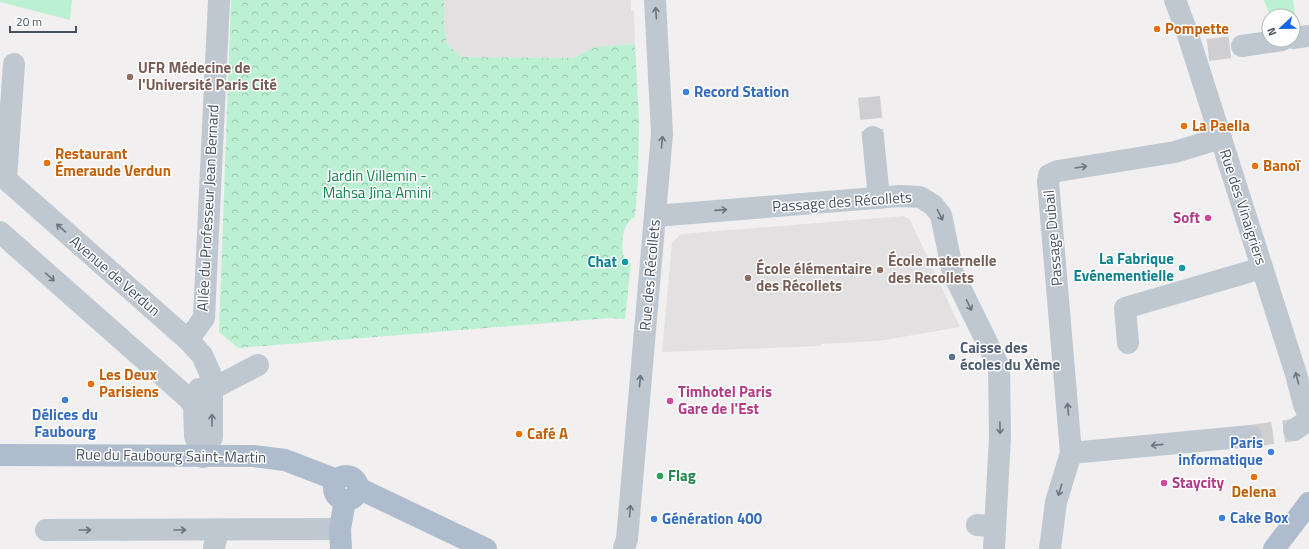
<svg xmlns="http://www.w3.org/2000/svg" width="1309" height="549" font-family="'Titillium Web',sans-serif">
	<style>
		.education { fill: #e2e0e1 }
		.grass { fill: #bcf0d3 }
		.park { fill: url(#park-crowns) }
		.lines { fill: none; stroke-linecap: round; stroke-linejoin: round }
		.minor-tunnel { stroke: #cfcfd2; stroke-width: 22; stroke-dasharray: 22 11; stroke-linecap: butt }
		.minor { stroke: #bfc8d1; stroke-width: 22 }
		.major { stroke: #aebcce; stroke-width: 22 }
		.oneway { stroke: #6a7580 }
		.food-dot { fill: #e8710a; stroke: #fff; stroke-width: 1.5 }
		.education-dot { fill: #8d6e63; stroke: #fff; stroke-width: 1.5 }
		.shop-dot { fill: #3f7fe0; stroke: #fff; stroke-width: 1.5 }
		.hotel-dot { fill: #d1479c; stroke: #fff; stroke-width: 1.5 }
		.culture-dot { fill: #0f9aa8; stroke: #fff; stroke-width: 1.5 }
		.service-dot { fill: #5c6f8a; stroke: #fff; stroke-width: 1.5 }
		.leisure-dot { fill: #2e9e5b; stroke: #fff; stroke-width: 1.5 }
		.labels { text-anchor: middle; stroke-width: 3; stroke-linejoin: round; paint-order: stroke }
		.food-label { font-size: 15px; font-weight: bold; fill: #c56008; stroke: #fff; text-anchor: start }
		.education-label { font-size: 15px; font-weight: bold; fill: #785e54; stroke: #fff; text-anchor: start }
		.shop-label { font-size: 15px; font-weight: bold; fill: #366cbe; stroke: #fff; text-anchor: start }
		.park-label { font-size: 15px; fill: #158050; stroke: #fff }
		.street-label { font-size: 15px; fill: #46515d; stroke: #fff }
		.hotel-label { font-size: 15px; font-weight: bold; fill: #b23c85; stroke: #fff; text-anchor: start }
		.culture-label { font-size: 15px; font-weight: bold; fill: #0d838f; stroke: #fff; text-anchor: end }
		.service-label { font-size: 15px; font-weight: bold; fill: #4e5e75; stroke: #fff; text-anchor: start }
		.leisure-label { font-size: 15px; font-weight: bold; fill: #27864d; stroke: #fff; text-anchor: start }
	</style>
	<defs>
		<pattern id="park-crowns" width="20" height="18" patternUnits="userSpaceOnUse"><rect width="20" height="18" fill="#bcf0d3"/><path d="M2 6a3 3 0 1 1 6 0M12 15a3 3 0 1 1 6 0" fill="none" stroke="#9bc5ae"/></pattern>
	</defs>
	<rect width="100%" height="100%" fill="#f1efef"/>
	<!-- education -->
	<g class="education">
		<path d="M 444,0 L 631,0 L 631,11 L 634,11 L 635,44 L 596,47 L 573,58 L 461,57 L 447,44 L 444,29 Z"/>
		<path d="M 904,216 L 910,220 L 960,327 L 879,341 L 821,344 L 821,346 L 662,352 L 672,243 L 681,234 Z"/>
	</g>
	<!-- grass -->
	<g class="grass">
		<path d="M 0,0 L 72,0 L 70,20 L 0,2 Z"/>
		<path d="M 1264,0 L 1293,0 L 1297,32 L 1293,32 L 1293,16 L 1270,16 Z"/>
	</g>
	<!-- park -->
	<path class="park" d="M 231,0 L 444,0 L 444,29 L 447,44 L 461,57 L 573,58 L 596,47 L 635,44 L 639,121 L 638,181 L 635,217 C 622,223 621,242 623,255 L 631,263 L 625,319 L 610,318 L 238,348 L 219,332 Z"/>
	<g class="lines">
		<!-- minor-tunnel -->
		<g class="minor-tunnel">
			<path d="M 1208,50 L 1242,46"/>
			<path d="M 869,97 L 873,137"/>
			<path d="M 1251,436 L 1294,430"/>
		</g>
		<!-- minor -->
		<g class="minor">
			<path d="M 1175,0 L 1188,35 L 1296,374 L 1304,405 L 1309,415"/>
			<path d="M 1293,38 L 1309,36"/>
			<path d="M 1242,46 L 1282,40"/>
			<path d="M 873,137 L 879,198"/>
			<path d="M 1221,138 L 1175,152 L 1058,171 L 1049,175 L 1048,181 L 1071,453 L 1251,436"/>
			<path d="M 0,174 L 188,340 L 202,355 L 210,373 L 212,389 L 212,437 L 203,457"/>
			<path d="M 6,179 L 14,64"/>
			<path d="M 655,216 L 900,196 L 920,197 L 933,205 L 941,215 L 953,273 L 999,367 L 1000,436 L 994,549"/>
			<path d="M 0,232 L 189,399 L 194,406 L 195,436 L 203,457"/>
			<path d="M 188,340 L 204,318 L 219,0"/>
			<path d="M 1128,343 L 1125,308 L 1262,268"/>
			<path d="M 199,389 L 212,389 L 258,365"/>
			<path d="M 1294,430 L 1309,420"/>
			<path d="M 977,525 L 995,526"/>
			<path d="M 46,530 L 340,529"/>
			<path d="M 214,548 L 218,530"/>
			<path d="M 624,549 L 627,539 L 662,134 L 655,0"/>
			<path d="M 1050,549 L 1056,502 L 1071,453"/>
		</g>
		<!-- major -->
		<g class="major">
			<path d="M 0,455 L 253,456 L 285,460 L 337,480"/>
			<circle cx="346" cy="488" r="12"/>
			<path d="M 358,488 L 486,549"/>
			<path d="M 341,549 L 340,529 L 345,500"/>
			<path d="M 1274,549 L 1309,503"/>
		</g>
	</g>
	<!-- one-way arrows -->
	<defs><path id="oneway-shaft" d="M-6 0H5M1.5-3L5.5 0L1.5 3" fill="none" stroke-width="1.6" stroke-linecap="round" stroke-linejoin="round"/></defs>
	<g class="oneway">
		<use href="#oneway-shaft" transform="translate(656 13) rotate(-94)"/>
		<use href="#oneway-shaft" transform="translate(662 142) rotate(-85)"/>
		<use href="#oneway-shaft" transform="translate(1081 167) rotate(-9)"/>
		<use href="#oneway-shaft" transform="translate(721 210) rotate(-4)"/>
		<use href="#oneway-shaft" transform="translate(940 215) rotate(63)"/>
		<use href="#oneway-shaft" transform="translate(61 228) rotate(-139)"/>
		<use href="#oneway-shaft" transform="translate(50 277) rotate(42)"/>
		<use href="#oneway-shaft" transform="translate(969 305) rotate(64)"/>
		<use href="#oneway-shaft" transform="translate(1297 378) rotate(-105)"/>
		<use href="#oneway-shaft" transform="translate(640 381) rotate(-85)"/>
		<use href="#oneway-shaft" transform="translate(1068 409) rotate(-95)"/>
		<use href="#oneway-shaft" transform="translate(212 420) rotate(-90)"/>
		<use href="#oneway-shaft" transform="translate(1000 428) rotate(89)"/>
		<use href="#oneway-shaft" transform="translate(1157 445) rotate(174)"/>
		<use href="#oneway-shaft" transform="translate(1060 490) rotate(107)"/>
		<use href="#oneway-shaft" transform="translate(630 511) rotate(-85)"/>
		<use href="#oneway-shaft" transform="translate(85 530)"/>
		<use href="#oneway-shaft" transform="translate(180 530)"/>
	</g>
	<!-- markers -->
	<g class="food-dot">
		<circle cx="1157" cy="29" r="4"/>
		<circle cx="1184" cy="126" r="4"/>
		<circle cx="47" cy="163" r="4"/>
		<circle cx="1255" cy="166" r="4"/>
		<circle cx="91" cy="384" r="4"/>
		<circle cx="519" cy="434" r="4"/>
		<circle cx="1254" cy="477" r="4"/>
	</g>
	<g class="education-dot">
		<circle cx="130" cy="77" r="4"/>
		<circle cx="880" cy="270" r="4"/>
		<circle cx="748" cy="278" r="4"/>
	</g>
	<g class="shop-dot">
		<circle cx="686" cy="92" r="4"/>
		<circle cx="65" cy="400" r="4"/>
		<circle cx="1271" cy="452" r="4"/>
		<circle cx="1222" cy="518" r="4"/>
		<circle cx="654" cy="519" r="4"/>
	</g>
	<g class="hotel-dot">
		<circle cx="1208" cy="218" r="4"/>
		<circle cx="670" cy="401" r="4"/>
		<circle cx="1164" cy="483" r="4"/>
	</g>
	<g class="culture-dot">
		<circle cx="625" cy="262" r="4"/>
		<circle cx="1182" cy="268" r="4"/>
	</g>
	<circle class="service-dot" cx="952" cy="357" r="4"/>
	<circle class="leisure-dot" cx="660" cy="476" r="4"/>
	<g class="labels">
		<!-- food labels -->
		<g class="food-label">
			<text x="1165" y="34">Pompette</text>
			<text x="1192" y="131">La Paella</text>
			<text x="55" y="159">Restaurant<tspan x="55" dy="17">Émeraude Verdun</tspan></text>
			<text x="1263" y="171">Banoï</text>
			<text x="99" y="380">Les Deux<tspan x="99" dy="17">Parisiens</tspan></text>
			<text x="527" y="439">Café A</text>
			<text x="1254" y="497" text-anchor="middle">Delena</text>
		</g>
		<!-- education labels -->
		<g class="education-label">
			<text x="138" y="73">UFR Médecine de<tspan x="138" dy="17">l'Université Paris Cité</tspan></text>
			<text x="888" y="266">École maternelle<tspan x="888" dy="17">des Recollets</tspan></text>
			<text x="756" y="274">École élémentaire<tspan x="756" dy="17">des Récollets</tspan></text>
		</g>
		<!-- shop labels -->
		<g class="shop-label">
			<text x="694" y="97">Record Station</text>
			<text x="65" y="420" text-anchor="middle">Délices du<tspan x="65" dy="17">Faubourg</tspan></text>
			<text x="1263" y="448" text-anchor="end">Paris<tspan x="1263" dy="17">informatique</tspan></text>
			<text x="1230" y="523">Cake Box</text>
			<text x="662" y="524">Génération 400</text>
		</g>
		<!-- park labels -->
		<g class="park-label">
			<text x="377" y="181">Jardin Villemin -<tspan x="377" dy="17">Mahsa Jîna Amini</tspan></text>
		</g>
		<!-- street labels -->
		<g class="street-label">
			<text transform="translate(842 202) rotate(-4)" y="5">Passage des Récollets</text>
			<text transform="translate(1243 207) rotate(72)" y="5">Rue des Vinaigriers</text>
			<text transform="translate(208 208) rotate(-87)" y="5">Allée du Professeur Jean Bernard</text>
			<text transform="translate(1053 238) rotate(-95)" y="5">Passage Dubail</text>
			<text transform="translate(650 275) rotate(-85)" y="5">Rue des Récollets</text>
			<text transform="translate(115 276) rotate(41)" y="5">Avenue de Verdun</text>
			<text transform="translate(171 456) rotate(1)" y="5">Rue du Faubourg Saint-Martin</text>
		</g>
		<!-- hotel labels -->
		<g class="hotel-label">
			<text x="1200" y="223" text-anchor="end">Soft</text>
			<text x="678" y="397">Timhotel Paris<tspan x="678" dy="17">Gare de l'Est</tspan></text>
			<text x="1172" y="488">Staycity</text>
		</g>
		<!-- culture labels -->
		<g class="culture-label">
			<text x="1174" y="264">La Fabrique<tspan x="1174" dy="17">Evénementielle</tspan></text>
			<text x="617" y="267">Chat</text>
		</g>
		<!-- service labels -->
		<g class="service-label">
			<text x="960" y="353">Caisse des<tspan x="960" dy="17">écoles du Xème</tspan></text>
		</g>
		<!-- leisure labels -->
		<g class="leisure-label">
			<text x="668" y="481">Flag</text>
		</g>
	</g>
	<!-- north arrow -->
	<g transform="translate(1281 28) rotate(248)"><circle r="19" fill="#ffffff" stroke="#b5b9be"/>
	<path d="M0-3L7 15L0 10L-7 15Z" fill="#1665e4"/>
	<text y="-6" font-size="11" font-weight="bold" text-anchor="middle" fill="#46515d">N</text>
	</g>
	<!-- scale -->
	<path d="M10 26v6h66v-6" fill="none" stroke="#46515d" stroke-width="2"/>
	<text x="16" y="26" font-size="12" fill="#46515d" stroke="#ffffff" stroke-width="3" paint-order="stroke">20 m</text>
</svg>
